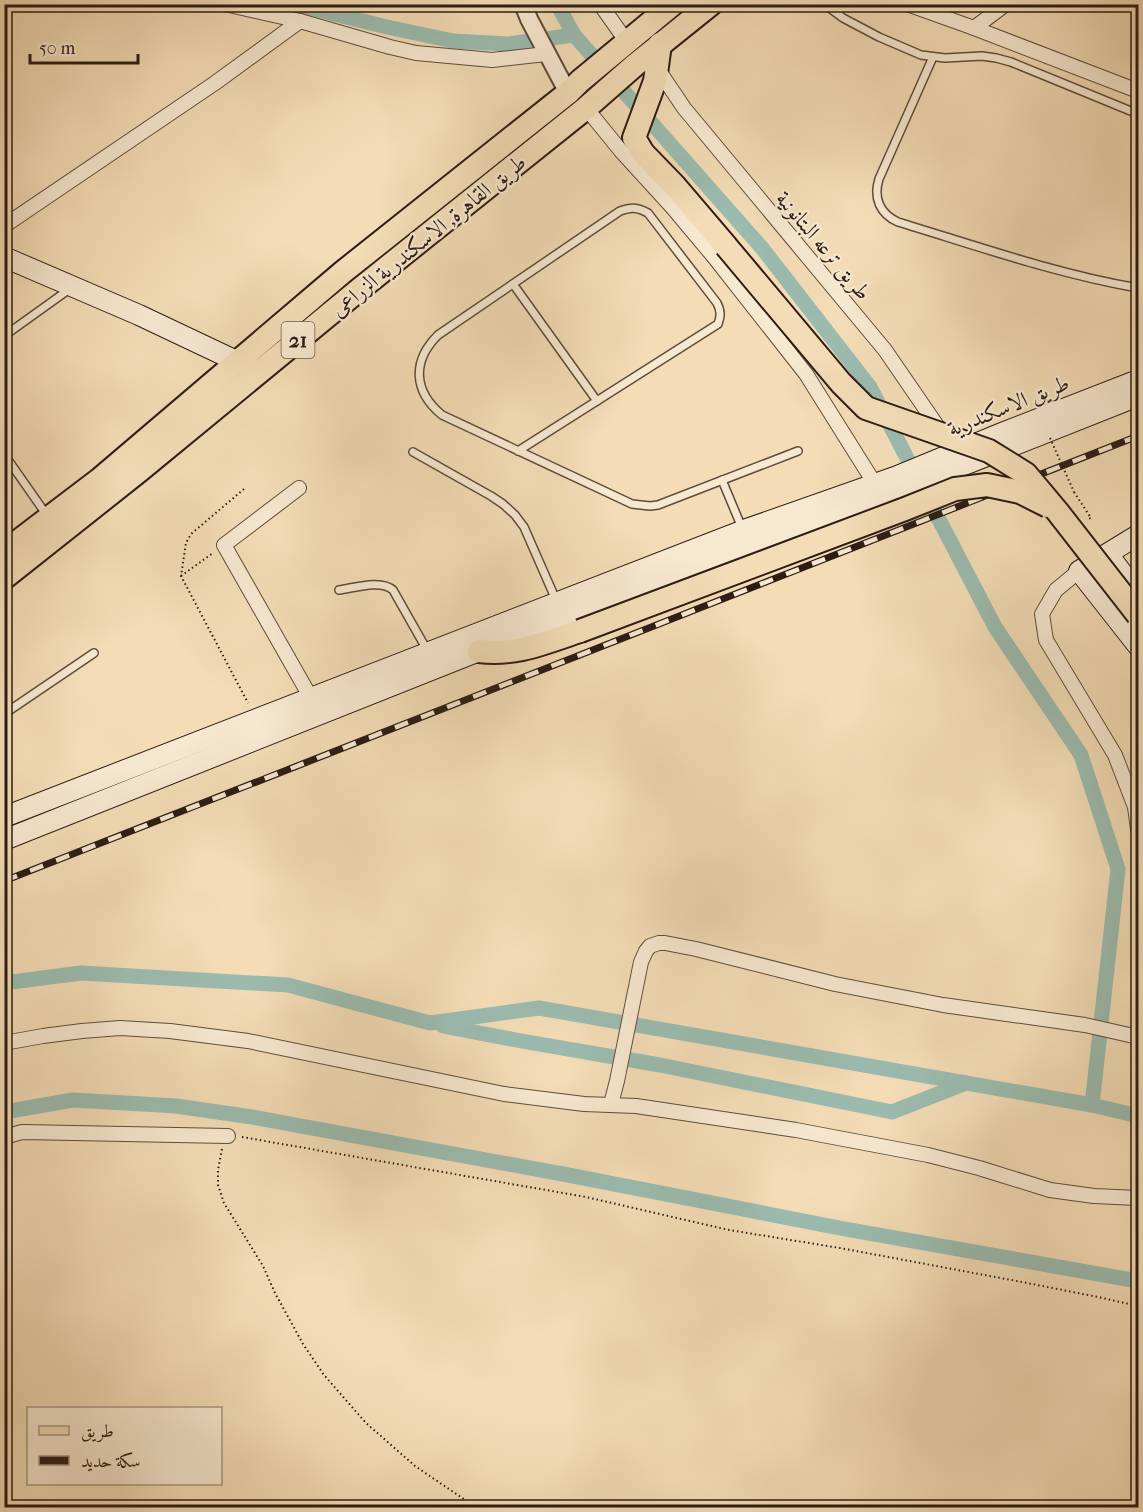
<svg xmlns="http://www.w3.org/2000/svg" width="1143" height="1512" font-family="'IM FELL French Canon',Amiri,serif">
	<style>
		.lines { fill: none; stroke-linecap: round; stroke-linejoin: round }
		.canal { stroke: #9bbbaf; stroke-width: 15 }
		.service-casing { stroke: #5e4c3c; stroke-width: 10 }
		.minor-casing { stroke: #5e4c3c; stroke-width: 16 }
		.tertiary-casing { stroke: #5e4c3c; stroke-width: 20 }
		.secondary-casing { stroke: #2c1c14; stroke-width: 22 }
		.primary-casing { stroke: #2c1c14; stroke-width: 26 }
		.trunk-casing { stroke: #2c1c14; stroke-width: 26 }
		.path { stroke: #2c1c14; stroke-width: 2; stroke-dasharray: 1.5 3; stroke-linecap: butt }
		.service { stroke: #f7e8d0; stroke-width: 7 }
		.minor { stroke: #f7e8d0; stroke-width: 14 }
		.tertiary { stroke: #f7e8d0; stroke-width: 16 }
		.secondary { stroke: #f7e8d0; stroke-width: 20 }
		.primary { stroke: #f3dcb6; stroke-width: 22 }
		.trunk { stroke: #f3dcb6; stroke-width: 22 }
		.rail-casing { stroke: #2c1c14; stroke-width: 7 }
		.rail { stroke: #f7e8d0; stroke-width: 4.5; stroke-dasharray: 14; stroke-linecap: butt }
		.primary-bridge-casing { stroke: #2c1c14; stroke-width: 26; stroke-linecap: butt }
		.path-bridge { stroke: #2c1c14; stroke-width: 2; stroke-dasharray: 1.5 3; stroke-linecap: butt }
		.primary-bridge { stroke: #f3dcb6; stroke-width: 22 }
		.labels { text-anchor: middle; stroke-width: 4.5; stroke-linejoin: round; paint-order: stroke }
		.shield { fill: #f7e8d0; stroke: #69594c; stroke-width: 1.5 }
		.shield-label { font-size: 21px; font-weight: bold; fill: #2c1c14 }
		.street-label { font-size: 22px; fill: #2c1c14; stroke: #f7e8d0 }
	</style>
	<rect width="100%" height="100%" fill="#f3dcb6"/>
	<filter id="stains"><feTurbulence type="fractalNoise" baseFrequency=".00333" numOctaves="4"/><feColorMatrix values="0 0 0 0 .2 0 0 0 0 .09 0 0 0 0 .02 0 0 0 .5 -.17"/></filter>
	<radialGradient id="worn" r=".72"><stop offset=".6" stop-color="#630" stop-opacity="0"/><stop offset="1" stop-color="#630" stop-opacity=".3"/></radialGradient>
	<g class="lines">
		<!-- canal -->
		<g class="canal">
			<path d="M 294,4 L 387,27 L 453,41 L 508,44 L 574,35"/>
			<path d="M 557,4 L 574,35 L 762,248 L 870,387 L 995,627 L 1081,755 L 1118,869 L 1092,1105"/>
			<path d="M 4,983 L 81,973 L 288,985 L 430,1023 L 539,1008 L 1092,1105 L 1138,1116"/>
			<path d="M 443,1026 L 516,1040 L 660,1065 L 892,1112 L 966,1083"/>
			<path d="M 4,1112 L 73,1100 L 176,1106 L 252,1117 L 568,1175 L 845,1229 L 1138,1281"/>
		</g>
		<!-- service casing -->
		<g class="service-casing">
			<g id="service">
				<path d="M 824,4 L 843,18 L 879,37 L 921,55 L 945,58 L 982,56 L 996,58 L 1011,62 L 1138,114"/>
				<path d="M 933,57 L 879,179 C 873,198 880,214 898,222 C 977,246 1057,274 1138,288"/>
				<path d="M 513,284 L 597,401"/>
				<path d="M 4,336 L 71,288"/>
				<path d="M 518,451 L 718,324 C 721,316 721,311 717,303 L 648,213 C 637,207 631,207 620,211 L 438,335 C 412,361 413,391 442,415 L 632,504 L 650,506 L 658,505 L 798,451"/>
				<path d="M 413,452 L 491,496 L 503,504 L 515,515 L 524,527 L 556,600"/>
				<path d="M 4,454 L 46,514"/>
				<path d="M 722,480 L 742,528"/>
				<path d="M 339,590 C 354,588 381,579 393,590 L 427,650"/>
				<path d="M 4,714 L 94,653"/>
			</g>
		</g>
		<!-- minor casing -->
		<g class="minor-casing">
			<g id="minor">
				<path d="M 225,4 L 300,21 L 390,47 L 416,53 L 492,60 L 546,54"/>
				<path d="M 600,4 L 627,42"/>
				<path d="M 907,4 L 974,28 L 1138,91"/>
				<path d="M 974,28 L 1006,4"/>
				<path d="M 657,68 L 684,108 L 885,350 L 942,433"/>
				<path d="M 586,108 L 621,151 L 673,208 L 714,257 L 806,374 L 875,484"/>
				<path d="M 4,226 L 215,83 L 300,21"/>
				<path d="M 299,488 L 224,545 L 311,698"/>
				<path d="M 1079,571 L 1056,590 L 1042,614 L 1046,640 L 1115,755 L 1135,807 L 1138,829"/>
				<path d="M 4,1043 L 43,1036 L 82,1031 L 120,1028 L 170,1031 L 248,1041 L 504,1094 L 584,1104 L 636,1106 L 796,1130 L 928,1155 L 979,1168 L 1050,1190 L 1094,1196 L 1138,1198"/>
				<path d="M 611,1104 L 617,1081 L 641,962 L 646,951 L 650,946 L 659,943 L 665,943 L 696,949 L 835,984 L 943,1005 L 1085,1025 L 1138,1037"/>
				<path d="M 4,1137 L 22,1132 L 228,1136"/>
			</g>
		</g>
		<!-- tertiary casing -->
		<g class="tertiary-casing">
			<path id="tertiary" d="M 523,4 L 529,19 L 568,93"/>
		</g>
		<!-- secondary casing -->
		<g class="secondary-casing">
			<g id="secondary">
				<path d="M 4,257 L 139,315 L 251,368"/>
				<path d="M 1138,535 L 1079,571 L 1138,646"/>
				<path d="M 1108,554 L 1138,594"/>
				<path d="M 4,817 L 744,530 L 895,477 L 1002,433 L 1138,380"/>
				<path d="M 4,840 L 479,651 L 901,490 L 1138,396"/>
			</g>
		</g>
		<!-- primary casing -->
		<g class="primary-casing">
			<g id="primary">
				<path d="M 660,44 L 655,81 L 634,138 L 643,153 L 674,185 L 726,246"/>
				<path d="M 479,651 C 516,656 546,642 580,631"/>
			</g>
		</g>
		<!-- trunk casing -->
		<g class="trunk-casing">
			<g id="trunk">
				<path d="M 4,552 L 100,479 L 343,272 L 568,93 L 580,81 L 673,4"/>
				<path d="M 4,578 L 139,471 L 360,289 L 586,108 L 635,65 L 711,4"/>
			</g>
		</g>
		<!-- path -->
		<g class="path">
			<path d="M 244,489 L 191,534 L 186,543 L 181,576 L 248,703"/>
			<path d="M 1074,492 L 1091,518 L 1088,519"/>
			<path d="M 181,576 L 213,553"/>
			<path d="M 242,1137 L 586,1197 L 729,1230 L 840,1248 L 1022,1282 L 1098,1297 L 1138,1306"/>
			<path d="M 222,1149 L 218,1170 L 218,1185 L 224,1203 L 263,1266 L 275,1293 L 303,1344 L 324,1375 L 366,1423 L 415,1466 L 477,1508"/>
		</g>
		<!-- service -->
		<use href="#service" class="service"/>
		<!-- minor -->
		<use href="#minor" class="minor"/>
		<!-- tertiary -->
		<use href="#tertiary" class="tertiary"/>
		<!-- secondary -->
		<use href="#secondary" class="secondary"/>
		<!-- primary -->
		<use href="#primary" class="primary"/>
		<!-- trunk -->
		<use href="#trunk" class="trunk"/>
		<!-- rail casing -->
		<g class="rail-casing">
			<path id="rail" d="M 4,881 L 1138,436"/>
		</g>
		<!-- rail -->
		<use href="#rail" class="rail"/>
		<!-- primary-bridge casing -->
		<g class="primary-bridge-casing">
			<g id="primary-bridge">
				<path d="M 726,246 L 841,383 L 866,408 L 989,451 L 1026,474 L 1057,511 L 1138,615"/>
				<path d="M 580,631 L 905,509 L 955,489 L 987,485 L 1020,492 L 1048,506"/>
			</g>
		</g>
		<!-- path-bridge -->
		<path class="path-bridge" d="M 1050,438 L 1074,492"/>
		<!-- primary-bridge -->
		<use href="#primary-bridge" class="primary-bridge"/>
	</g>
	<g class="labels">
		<!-- shield labels -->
		<rect class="shield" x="281.5" y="322" width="33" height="36" rx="4.5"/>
		<g class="shield-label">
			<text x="298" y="347">21</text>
		</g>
		<!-- street labels -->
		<g class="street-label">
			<text transform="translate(428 235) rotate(-39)" y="8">طريق القاهرة, الاسكندرية الزراعى</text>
			<text transform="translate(824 245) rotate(50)" y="8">طريق ترعه البتانونية</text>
			<text transform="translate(1008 405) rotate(-22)" y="8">طريق الاسكندرية</text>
		</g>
	</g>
	<!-- margin -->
	<rect width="1143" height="1512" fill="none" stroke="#f3dcb6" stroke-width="24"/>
	<rect x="6" y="6" width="1131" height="1500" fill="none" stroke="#2c1c14" stroke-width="3"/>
	<rect x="12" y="12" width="1119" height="1488" fill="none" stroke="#2c1c14" stroke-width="1.5"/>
	<!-- legend -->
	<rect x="27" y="1407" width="195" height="78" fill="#f7e8d0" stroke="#a69685" stroke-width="1.5"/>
	<rect x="39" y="1426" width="30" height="9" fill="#f3dcb6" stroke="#a69685" stroke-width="1.5"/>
	<text x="81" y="1437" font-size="18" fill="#2c1c14">طريق</text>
	<rect x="39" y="1456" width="30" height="9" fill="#2c1c14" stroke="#a69685" stroke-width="1.5"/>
	<text x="81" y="1467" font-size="18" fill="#2c1c14">سكة حديد</text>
	<!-- scale -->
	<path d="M30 54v9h108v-9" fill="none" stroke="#2c1c14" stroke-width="3"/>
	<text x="39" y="54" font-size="18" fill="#2c1c14" stroke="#f7e8d0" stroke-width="4.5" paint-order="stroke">50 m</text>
	<rect width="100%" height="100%" filter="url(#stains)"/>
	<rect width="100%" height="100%" fill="url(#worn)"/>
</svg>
